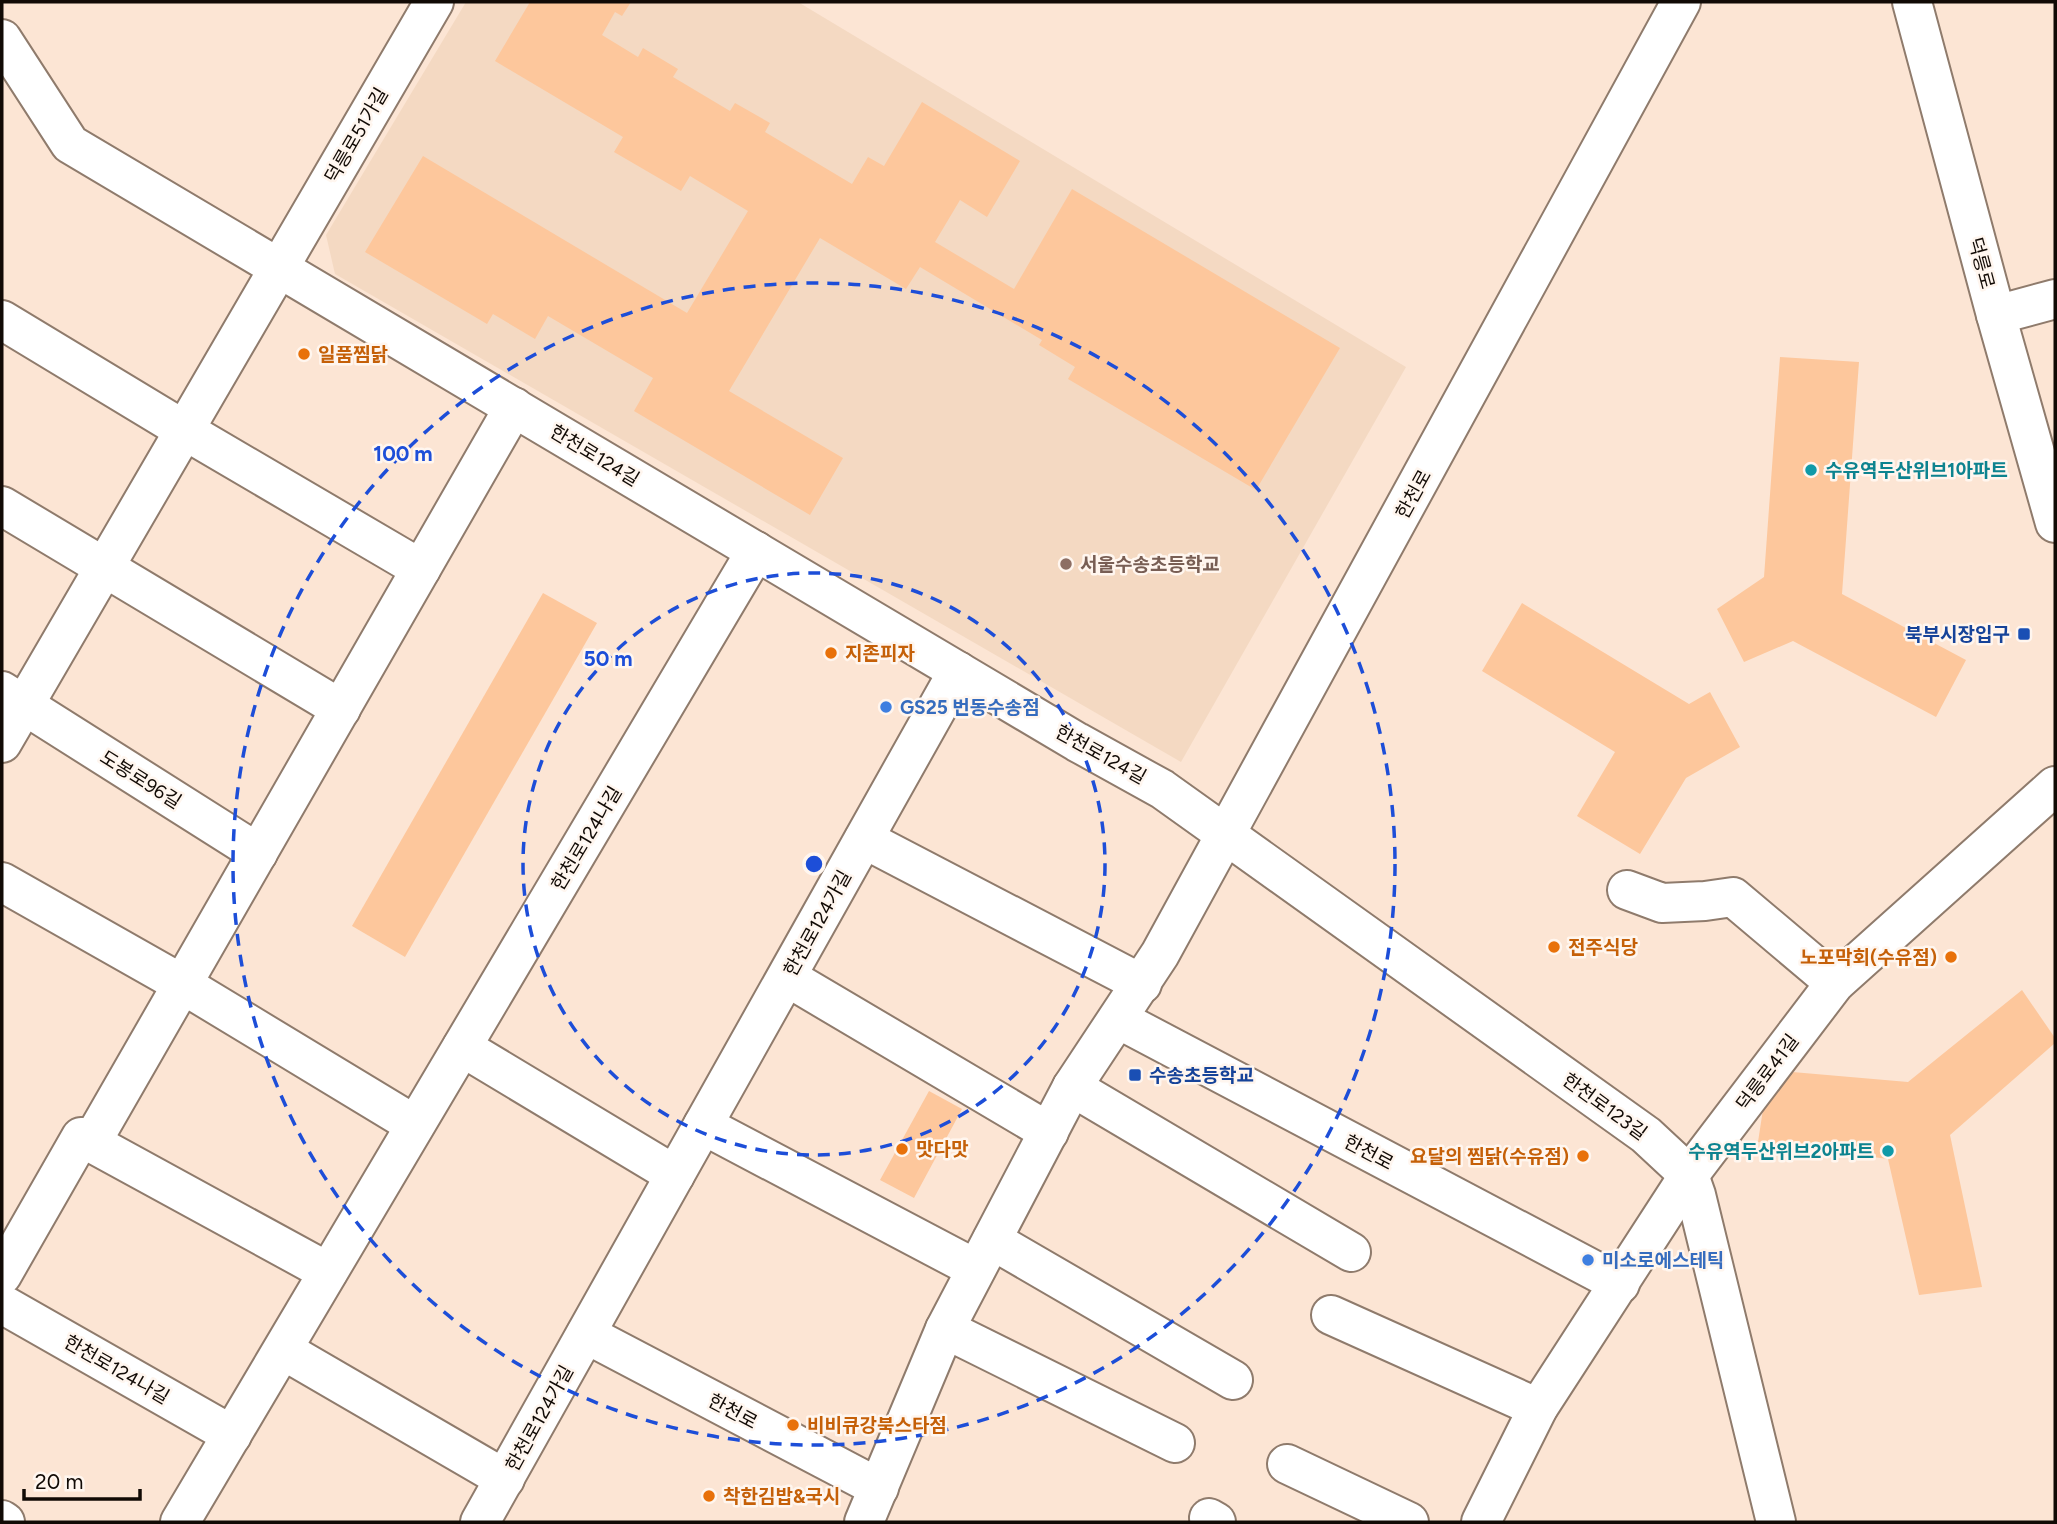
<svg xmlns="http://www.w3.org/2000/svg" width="2057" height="1524" font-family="Figtree,'Noto Sans KR',sans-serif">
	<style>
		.built { fill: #f4d9c2 }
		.building { fill: #fdc79c }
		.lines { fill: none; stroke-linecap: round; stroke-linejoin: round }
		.street-casing { stroke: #8f7b6c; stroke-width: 42 }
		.secondary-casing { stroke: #8f7b6c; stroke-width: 42 }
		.street { stroke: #fff; stroke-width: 38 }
		.secondary { stroke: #fff; stroke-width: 38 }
		.ring { fill: none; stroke: #1d4ed8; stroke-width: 3.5; stroke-dasharray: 12 9 }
		.food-dot { fill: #e8710a; stroke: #fff6ef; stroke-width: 2.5 }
		.culture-dot { fill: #0f9aa8; stroke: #fff6ef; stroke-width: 2.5 }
		.education-dot { fill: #8d6e63; stroke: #fff6ef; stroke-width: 2.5 }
		.transit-dot { fill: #1a4fb4; stroke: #fff6ef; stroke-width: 2.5 }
		.shop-dot { fill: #3f7fe0; stroke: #fff6ef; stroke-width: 2.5 }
		.labels { text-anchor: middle; stroke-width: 5; stroke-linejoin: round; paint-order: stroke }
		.street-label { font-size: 19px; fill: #110a05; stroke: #fff6ef }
		.food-label { font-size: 19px; font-weight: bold; fill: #c56008; stroke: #fff6ef; text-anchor: start }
		.culture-label { font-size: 19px; font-weight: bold; fill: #0d838f; stroke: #fff6ef; text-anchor: start }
		.education-label { font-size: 19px; font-weight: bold; fill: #785e54; stroke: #fff6ef; text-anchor: start }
		.transit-label { font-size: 19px; font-weight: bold; fill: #164399; stroke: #fff6ef; text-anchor: end }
		.shop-label { font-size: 19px; font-weight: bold; fill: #366cbe; stroke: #fff6ef; text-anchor: start }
		.centre { fill: #1d4ed8; stroke: #fff6ef; stroke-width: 3.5 }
		.ring-label { font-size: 21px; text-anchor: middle; font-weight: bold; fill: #1d4ed8; stroke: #fff6ef; stroke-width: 5; stroke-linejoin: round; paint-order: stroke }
	</style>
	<rect width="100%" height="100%" fill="#fce5d4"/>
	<!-- built -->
	<path class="built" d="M 466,2 L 798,2 L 1406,367 L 1181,762 L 335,274 L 326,235 Z"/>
	<!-- building -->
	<g class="building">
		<path d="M 530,2 L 631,2 L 622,16 L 615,12 L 602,35 L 638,57 L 643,48 L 678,69 L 673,77 L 730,111 L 735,103 L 770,123 L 765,132 L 852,184 L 868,157 L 884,166 L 922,102 L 1020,161 L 987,217 L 960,200 L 935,242 L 1014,289 L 1072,189 L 1340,348 L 1256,490 L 1068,379 L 1075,367 L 1039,345 L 1042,340 L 920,267 L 906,289 L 820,238 L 729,391 L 843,458 L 810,515 L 634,411 L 653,378 L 548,316 L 535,339 L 493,314 L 487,324 L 365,252 L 423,156 L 687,313 L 748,211 L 690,176 L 681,191 L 614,152 L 623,137 L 495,61 Z"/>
		<path d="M 1780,357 L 1859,362 L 1842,594 L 1966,660 L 1936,717 L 1793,641 L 1744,662 L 1717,609 L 1764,577 Z"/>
		<path d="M 543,593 L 597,623 L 405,957 L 352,926 Z"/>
		<path d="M 1522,603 L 1689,704 L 1710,692 L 1740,747 L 1686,778 L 1640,854 L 1577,816 L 1615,752 L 1482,671 Z"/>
		<path d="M 2022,990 L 2055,1038 L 2055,1043 L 1950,1135 L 1982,1287 L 1919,1295 L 1888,1159 L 1758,1142 L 1769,1070 L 1908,1082 Z"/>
		<path d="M 929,1091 L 962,1109 L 914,1198 L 880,1180 Z"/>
	</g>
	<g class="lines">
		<!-- street casing -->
		<g class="street-casing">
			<g id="street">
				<path d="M 2,39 L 70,144 L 1077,742 L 1162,789 L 1646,1135 L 1689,1175 L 1696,1195 L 1776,1522"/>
				<path d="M 1996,315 L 2055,299"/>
				<path d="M 2,320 L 184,430 L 421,569"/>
				<path d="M 2,506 L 341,709"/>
				<path d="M 2,691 L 258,853"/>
				<path d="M 2,743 L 434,2"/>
				<path d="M 864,839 L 1142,984"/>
				<path d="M 2,882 L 182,984 L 415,1125"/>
				<path d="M 1627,890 L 1662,903 L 1705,901 L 1733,897 L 1835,983"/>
				<path d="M 787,977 L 1049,1132"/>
				<path d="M 1118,1019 L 1620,1284"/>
				<path d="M 462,1047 L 675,1175"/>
				<path d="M 1072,1087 L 1351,1252"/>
				<path d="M 703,1125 L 976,1269"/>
				<path d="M 91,1143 L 514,407"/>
				<path d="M 992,1240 L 1233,1380"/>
				<path d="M 2,1275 L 81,1137 L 328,1272"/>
				<path d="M 2,1304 L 232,1435"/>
				<path d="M 1331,1315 L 1538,1408"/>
				<path d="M 945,1329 L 1175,1443"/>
				<path d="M 586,1334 L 879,1488"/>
				<path d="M 283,1350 L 505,1479"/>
				<path d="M 1287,1464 L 1409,1522"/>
				<path d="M 1209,1518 L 1216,1522"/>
				<path d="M 2,1520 L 5,1522"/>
				<path d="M 180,1522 L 756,551"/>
				<path d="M 480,1522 L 958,671"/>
				<path d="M 1481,1522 L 1538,1408 L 1689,1175 L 1835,983 L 2055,786"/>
			</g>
		</g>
		<!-- secondary casing -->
		<g class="secondary-casing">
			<g id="secondary">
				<path d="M 1912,2 L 1996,315 L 2055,523"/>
				<path d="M 864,1522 L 945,1329 L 1072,1087 L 1160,954 L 1681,2"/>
			</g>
		</g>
		<!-- street -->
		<use href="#street" class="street"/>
		<!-- secondary -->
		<use href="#secondary" class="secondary"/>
	</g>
	<!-- distance rings -->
	<g class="ring">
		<circle cx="814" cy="864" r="291"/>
		<circle cx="814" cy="864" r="581"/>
	</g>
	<!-- markers -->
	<g class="food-dot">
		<circle cx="304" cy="354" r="7"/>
		<circle cx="831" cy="653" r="7"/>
		<circle cx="1554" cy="947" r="7"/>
		<circle cx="1951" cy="957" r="7"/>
		<circle cx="902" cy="1149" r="7"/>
		<circle cx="1583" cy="1156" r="7"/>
		<circle cx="793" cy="1425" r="7"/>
		<circle cx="709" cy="1496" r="7"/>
	</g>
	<g class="culture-dot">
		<circle cx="1811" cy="470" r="7"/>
		<circle cx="1888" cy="1151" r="7"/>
	</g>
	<circle class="education-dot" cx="1066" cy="564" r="7"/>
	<g class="transit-dot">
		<rect x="2017" y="627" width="14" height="14" rx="3.5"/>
		<rect x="1128" y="1068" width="14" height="14" rx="3.5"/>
	</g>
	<g class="shop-dot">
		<circle cx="886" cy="707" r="7"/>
		<circle cx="1588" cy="1260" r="7"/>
	</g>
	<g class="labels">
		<!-- street labels -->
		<g class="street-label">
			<text transform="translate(356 135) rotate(-60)" y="7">덕릉로51가길</text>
			<text transform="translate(1982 263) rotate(75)" y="7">덕릉로</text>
			<text transform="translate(595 455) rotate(31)" y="7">한천로124길</text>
			<text transform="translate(1413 494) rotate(-61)" y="7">한천로</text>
			<text transform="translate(1101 754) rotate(29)" y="7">한천로124길</text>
			<text transform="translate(141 779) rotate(32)" y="7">도봉로96길</text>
			<text transform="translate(586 838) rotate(-59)" y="7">한천로124나길</text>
			<text transform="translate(817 923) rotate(-61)" y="7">한천로124가길</text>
			<text transform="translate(1767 1072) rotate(-53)" y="7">덕릉로41길</text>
			<text transform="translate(1605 1106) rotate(36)" y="7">한천로123길</text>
			<text transform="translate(1369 1152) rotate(28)" y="7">한천로</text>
			<text transform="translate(117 1369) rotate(30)" y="7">한천로124나길</text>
			<text transform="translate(733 1411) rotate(28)" y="7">한천로</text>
			<text transform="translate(539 1418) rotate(-61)" y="7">한천로124가길</text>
		</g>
		<!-- food labels -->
		<g class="food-label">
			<text x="318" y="361">일품찜닭</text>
			<text x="845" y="660">지존피자</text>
			<text x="1568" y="954">전주식당</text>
			<text x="1937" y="964" text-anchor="end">노포막회(수유점)</text>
			<text x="916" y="1156">맛다맛</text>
			<text x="1569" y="1163" text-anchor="end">요달의 찜닭(수유점)</text>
			<text x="807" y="1432">비비큐강북스타점</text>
			<text x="723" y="1503">착한김밥&amp;국시</text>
		</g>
		<!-- culture labels -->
		<g class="culture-label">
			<text x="1825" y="477">수유역두산위브1아파트</text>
			<text x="1874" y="1158" text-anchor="end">수유역두산위브2아파트</text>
		</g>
		<!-- education labels -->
		<g class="education-label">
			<text x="1080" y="571">서울수송초등학교</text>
		</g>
		<!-- transit labels -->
		<g class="transit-label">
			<text x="2010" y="641">북부시장입구</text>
			<text x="1149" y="1082" text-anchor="start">수송초등학교</text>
		</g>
		<!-- shop labels -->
		<g class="shop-label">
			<text x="900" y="714">GS25 번동수송점</text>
			<text x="1602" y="1267">미소로에스테틱</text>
		</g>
	</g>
	<circle cx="814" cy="864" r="10" class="centre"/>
	<g class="ring-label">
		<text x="403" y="461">100 m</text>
		<text x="608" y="666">50 m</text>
	</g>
	<!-- border -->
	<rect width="2057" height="1524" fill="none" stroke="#110a05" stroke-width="7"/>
	<!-- scale -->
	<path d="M24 1489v10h116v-10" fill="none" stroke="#110a05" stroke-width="3.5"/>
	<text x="35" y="1489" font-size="21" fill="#110a05" stroke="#fff6ef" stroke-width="5" paint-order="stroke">20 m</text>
</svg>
